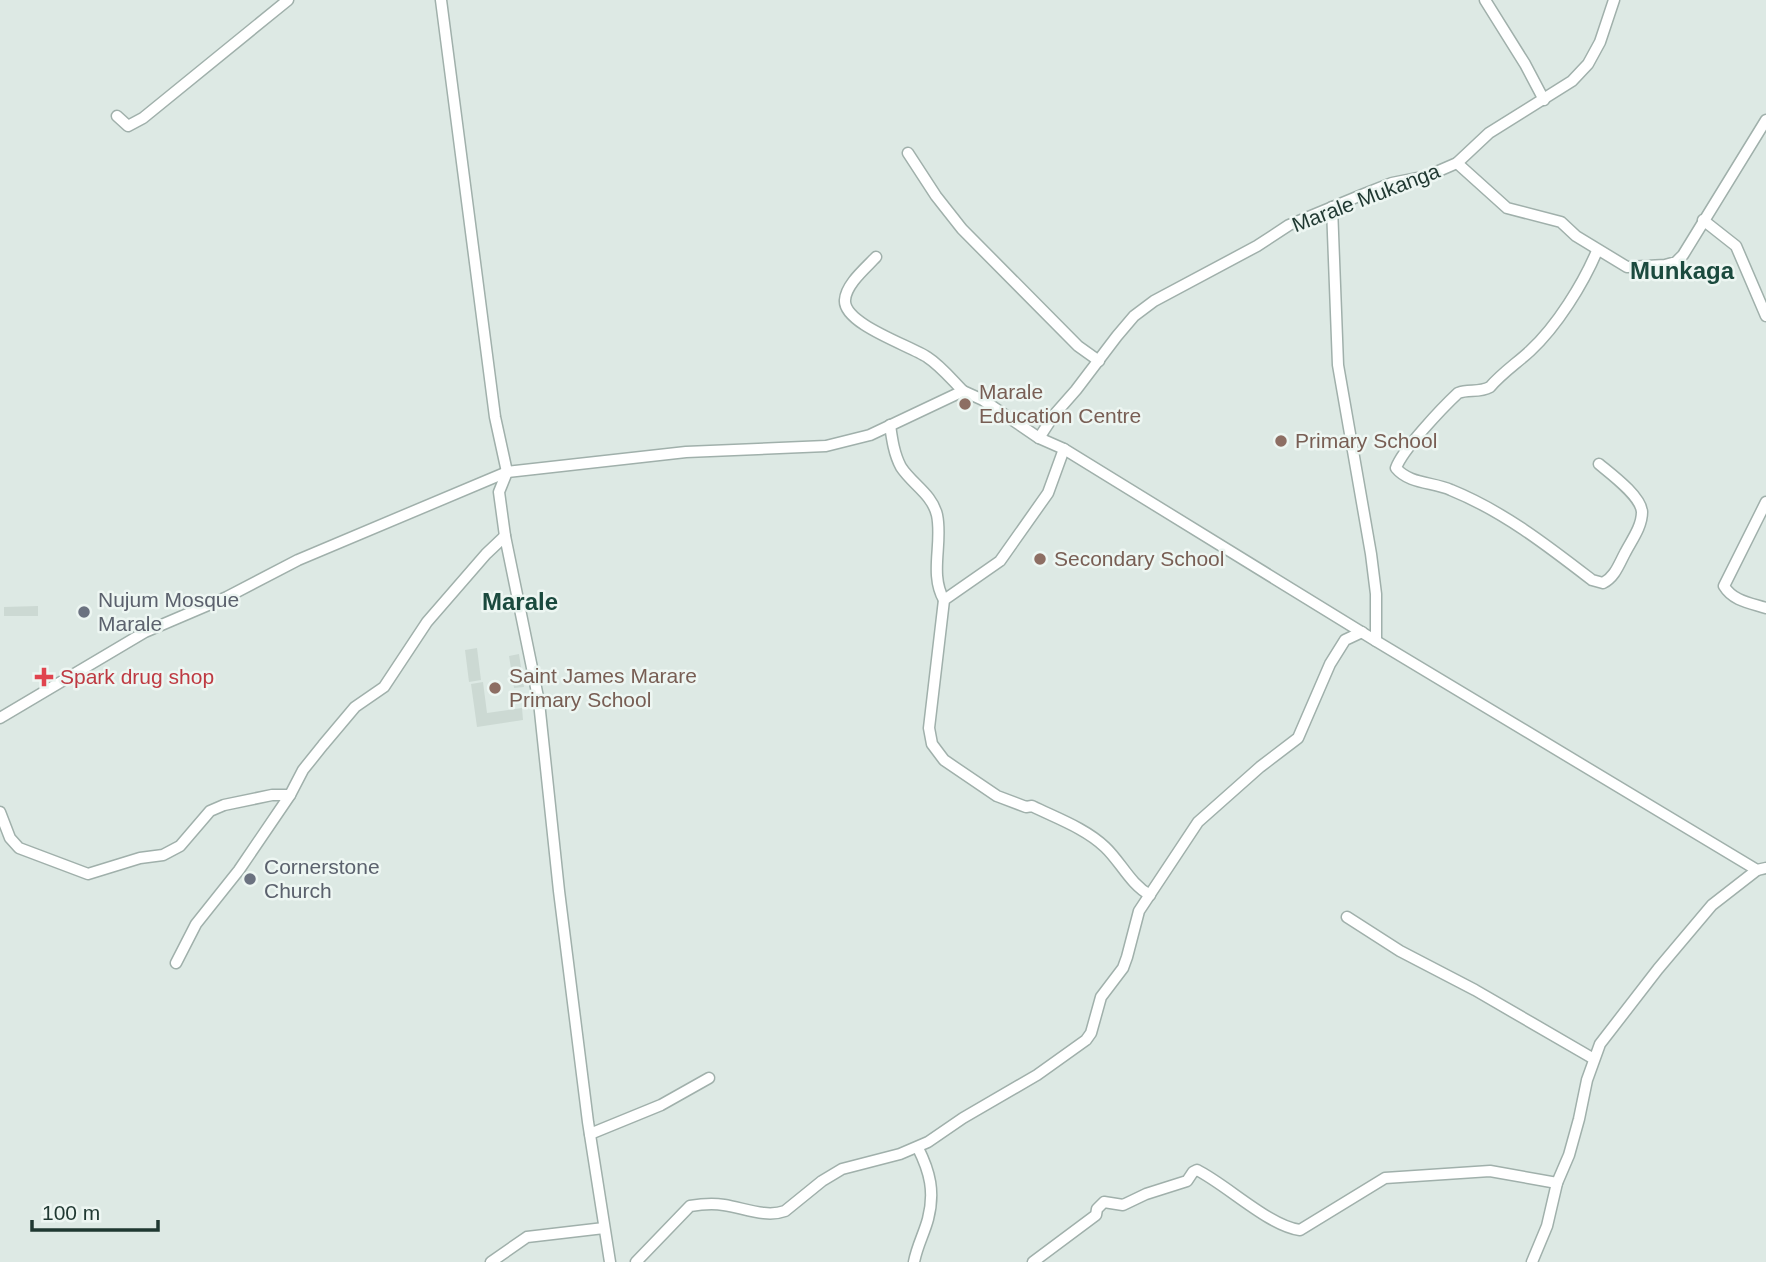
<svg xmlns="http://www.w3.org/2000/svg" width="1766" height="1262" font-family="Helvetica,sans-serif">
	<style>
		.built { fill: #ccd9d3 }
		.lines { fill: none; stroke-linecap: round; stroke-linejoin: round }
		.minor-casing { stroke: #a0b0ab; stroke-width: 13 }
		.minor { stroke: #fff; stroke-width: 10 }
		.education-dot { fill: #8d6e63; stroke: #edf6f2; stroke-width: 2.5 }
		.worship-dot { fill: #6b7280; stroke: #edf6f2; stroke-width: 2.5 }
		.health-dot { fill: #e0444e; stroke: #edf6f2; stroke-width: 2.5 }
		.labels { text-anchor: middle; stroke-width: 5; stroke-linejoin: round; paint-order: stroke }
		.street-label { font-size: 21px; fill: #1f3831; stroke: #edf6f2 }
		.education-label { font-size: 21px; fill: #785e54; stroke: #edf6f2; text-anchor: start }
		.worship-label { font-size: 21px; fill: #5b616d; stroke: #edf6f2; text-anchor: start }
		.health-label { font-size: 21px; fill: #be3a42; stroke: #edf6f2; text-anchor: start }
		.quarter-label { font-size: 24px; font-weight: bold; fill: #1b4a3e; stroke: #edf6f2 }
	</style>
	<rect width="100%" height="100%" fill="#dde9e4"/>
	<!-- built -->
	<g class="built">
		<path d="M 38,606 L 38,616 L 4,616 L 4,607 Z"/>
		<path d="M 477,648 L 481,680 L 469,682 L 465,650 Z"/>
		<path d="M 519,654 L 524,687 L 514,688 L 509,656 Z"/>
		<path d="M 483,682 L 487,713 L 522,708 L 523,720 L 477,727 L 471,684 Z"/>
	</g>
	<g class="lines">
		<!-- minor casing -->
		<g class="minor-casing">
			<g id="minor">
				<path d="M 441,0 L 495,417 L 507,472 L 499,492 L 505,536 L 539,702 L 559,891 L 588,1122 L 610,1262"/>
				<path d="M 1485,0 L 1525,64 L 1544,100"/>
				<path d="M 117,116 L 128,126 L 143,118 L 288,0"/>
				<path d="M 908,153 L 936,196 L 962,229 L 1078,346 L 1099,361"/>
				<path d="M 1457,163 L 1507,208 L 1561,222 L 1576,236 L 1627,267 L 1665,265 L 1676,262 L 1683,255 L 1766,120"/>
				<path d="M 1332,207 L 1338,365 L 1371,554 L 1376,594 L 1376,641"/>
				<path d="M 1703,220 L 1736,246 L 1766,316"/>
				<path d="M 1597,251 C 1583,284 1557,326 1530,351 C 1517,363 1502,373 1490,387 C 1479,393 1469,389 1458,393 C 1443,407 1402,450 1396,468 C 1409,484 1433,482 1451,490 C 1503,511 1548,546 1592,580 L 1603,583 C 1615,577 1619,564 1625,553 C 1631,541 1642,527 1642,512 C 1641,496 1611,474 1599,464"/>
				<path d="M 876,257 C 866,268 846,284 845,300 C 843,324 911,346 927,357 C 941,366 952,380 963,391"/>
				<path d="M 890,425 C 892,439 894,454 901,467 C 912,484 932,494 937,515 C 943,543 929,574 944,600"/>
				<path d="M 1039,438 L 1054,415 L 1076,390 L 1117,336 L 1134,316 L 1154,301 L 1257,246 L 1289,225 L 1364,194 L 1392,183 L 1427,176 L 1457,163 L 1489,133 L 1572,81 L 1588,64 L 1600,42 L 1614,0"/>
				<path d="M 1064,449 L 1048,493 L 1000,561 L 944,600 L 929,728 L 932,744 L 944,760 L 997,796 L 1026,807 L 1032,806 C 1056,818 1085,828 1105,847 C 1121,862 1130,884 1150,895"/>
				<path d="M 1766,502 L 1724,586 C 1733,601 1750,603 1766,608"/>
				<path d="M 0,718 L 145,632 L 227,597 L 298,560 L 507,472 L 686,452 L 826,446 L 870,435 L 963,391 L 983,400 L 1039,438 L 1064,449 L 1376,641 L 1757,870 L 1766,868"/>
				<path d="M 0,812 L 10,838 L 19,848 L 88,874 L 140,858 L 163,855 L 180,846 L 210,811 L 224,805 L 272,795 L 290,795 L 303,770 L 323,745 L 355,707 L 384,687 L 427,622 L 486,554 L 505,536"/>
				<path d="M 1347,917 L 1400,951 L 1475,990 L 1594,1059"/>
				<path d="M 176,963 L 196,924 L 239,870 L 290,795"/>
				<path d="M 590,1134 L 661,1105 L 709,1078"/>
				<path d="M 491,1262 L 527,1237 L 604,1228"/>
				<path d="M 636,1262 L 690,1206 C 702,1204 712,1203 724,1205 C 744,1208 766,1218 785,1211 L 822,1181 L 842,1169 L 900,1154 L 928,1142 L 963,1118 L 1037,1075 L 1086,1040 L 1091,1033 L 1101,997 L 1123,968 L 1127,957 L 1139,911 L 1198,822 L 1260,767 L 1298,738 L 1330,664 L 1345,640 L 1362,632"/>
				<path d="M 914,1262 C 917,1246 924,1234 928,1219 C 935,1192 930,1172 918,1148"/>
				<path d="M 1033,1262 L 1096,1215 L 1097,1209 L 1104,1202 L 1123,1205 L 1146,1194 L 1187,1181 L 1193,1172 L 1197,1170 C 1227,1185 1269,1226 1300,1230 L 1385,1178 L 1490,1171 L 1557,1183"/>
				<path d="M 1532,1262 L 1547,1226 L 1557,1183 L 1569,1155 L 1579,1119 L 1587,1080 L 1600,1044 L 1658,969 L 1712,905 L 1757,870"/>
			</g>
		</g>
		<!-- minor -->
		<use href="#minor" class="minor"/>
	</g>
	<!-- markers -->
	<g class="education-dot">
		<circle cx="965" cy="404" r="7"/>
		<circle cx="1281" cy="441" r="7"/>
		<circle cx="1040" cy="559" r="7"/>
		<circle cx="495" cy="688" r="7"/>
	</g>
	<g class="worship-dot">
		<circle cx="84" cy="612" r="7"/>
		<circle cx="250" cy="879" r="7"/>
	</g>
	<path class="health-dot" d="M40.5 666.5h7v7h7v7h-7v7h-7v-7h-7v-7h7z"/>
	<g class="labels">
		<!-- street labels -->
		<g class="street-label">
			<text transform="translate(1366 198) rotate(-21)" y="7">Marale Mukanga</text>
		</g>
		<!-- education labels -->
		<g class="education-label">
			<text x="979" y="399">Marale<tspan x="979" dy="24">Education Centre</tspan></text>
			<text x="1295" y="448">Primary School</text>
			<text x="1054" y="566">Secondary School</text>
			<text x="509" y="683">Saint James Marare<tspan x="509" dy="24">Primary School</tspan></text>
		</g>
		<!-- worship labels -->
		<g class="worship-label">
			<text x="98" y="607">Nujum Mosque<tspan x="98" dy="24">Marale</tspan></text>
			<text x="264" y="874">Cornerstone<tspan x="264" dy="24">Church</tspan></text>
		</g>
		<!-- health labels -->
		<g class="health-label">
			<text x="60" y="684">Spark drug shop</text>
		</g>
		<!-- quarter labels -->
		<g class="quarter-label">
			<text x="1682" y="279">Munkaga</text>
			<text x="520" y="610">Marale</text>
		</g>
	</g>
	<!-- scale -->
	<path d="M32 1220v10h126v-10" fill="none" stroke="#1f3831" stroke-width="3.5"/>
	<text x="42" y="1220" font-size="21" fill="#1f3831" stroke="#edf6f2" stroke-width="5" paint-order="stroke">100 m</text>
</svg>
